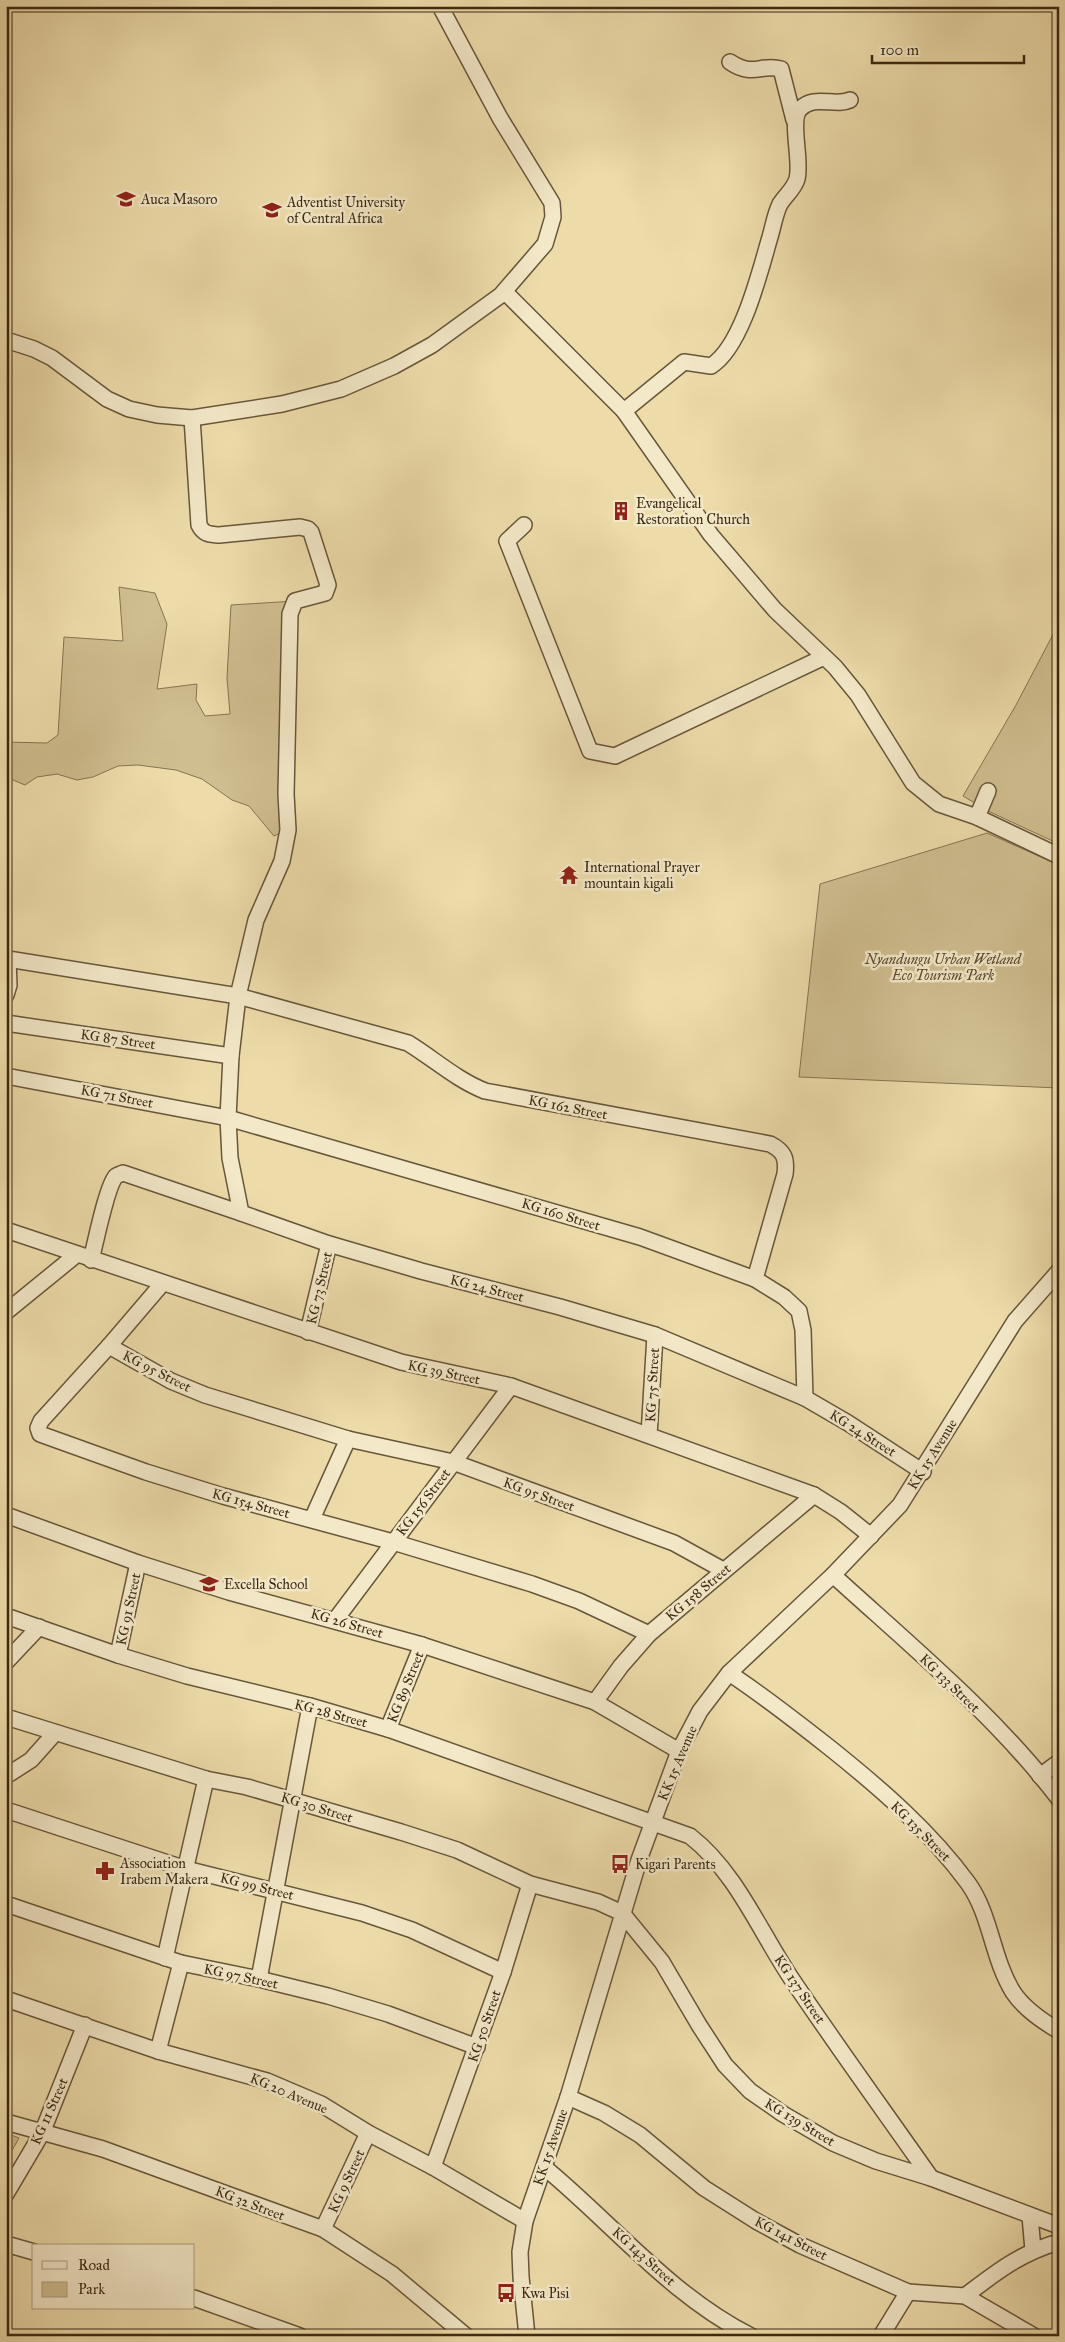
<svg xmlns="http://www.w3.org/2000/svg" width="1065" height="2342" font-family="'IM FELL Great Primer',serif">
	<style>
		.green { fill: #cfbe90; stroke: #867452 }
		.lines { fill: none; stroke-linecap: round; stroke-linejoin: round }
		.minor-casing { stroke: #68563a; stroke-width: 18 }
		.minor { stroke: #f3e8c8; stroke-width: 15 }
		.labels { text-anchor: middle; stroke-width: 5; stroke-linejoin: round; paint-order: stroke }
		.poi-label { font-size: 14px; fill: #3c2914; stroke: #f3e8c8; text-anchor: start }
		.park-label { font-size: 14px; font-style: italic; fill: #59472d; stroke: #f3e8c8 }
		.street-label { font-size: 14px; fill: #3c2914; stroke: #f3e8c8 }
	</style>
	<rect width="100%" height="100%" fill="#eddcaa"/>
	<filter id="stains"><feTurbulence type="fractalNoise" baseFrequency=".004" numOctaves="4"/><feColorMatrix values="0 0 0 0 .2 0 0 0 0 .09 0 0 0 0 .02 0 0 0 .5 -.17"/></filter>
	<radialGradient id="worn" r=".72"><stop offset=".6" stop-color="#630" stop-opacity="0"/><stop offset="1" stop-color="#630" stop-opacity=".3"/></radialGradient>
	<!-- green -->
	<g class="green">
		<path d="M 119,587 L 155,593 L 167,624 L 157,689 L 197,684 L 196,700 L 205,716 L 230,714 L 227,678 L 231,605 L 295,601 L 288,830 L 274,836 L 249,806 L 232,800 L 202,779 L 176,770 L 138,765 L 118,766 L 93,777 L 77,780 L 57,774 L 37,777 L 25,785 L 6,777 L 6,742 L 47,743 L 58,735 L 64,637 L 123,641 Z"/>
		<path d="M 1059,623 L 1059,844 L 988,811 L 963,796 L 1016,705 Z"/>
		<path d="M 987,833 L 1059,865 L 1059,1088 L 799,1077 L 820,884 Z"/>
		<path d="M 6,2133 L 19,2138 L 6,2161 Z"/>
	</g>
	<g class="lines">
		<!-- minor casing -->
		<g class="minor-casing">
			<g id="minor">
				<path d="M 730,62 C 754,78 761,63 781,69 L 794,120"/>
				<path d="M 505,292 L 624,411 L 711,535 L 775,610 L 835,667 L 858,695 L 913,783 L 939,804 L 977,817 L 1059,856"/>
				<path d="M 6,340 L 34,349 L 52,358 L 107,399 L 129,409 L 157,415 L 192,418 L 282,404 L 341,389 L 394,366 L 432,345 L 501,295 L 545,244 L 553,217 L 552,203 L 500,118 L 440,6"/>
				<path d="M 624,411 L 684,362 L 711,366 C 742,347 760,271 770,237 C 773,227 775,214 780,204 C 785,196 794,189 797,179 C 802,160 789,120 800,109 C 814,94 835,107 850,100"/>
				<path d="M 192,418 L 199,525 C 204,535 210,534 219,535 L 300,527 L 308,529 L 311,532 L 328,585 L 325,593 L 295,601 L 290,614 L 286,794 L 288,830 L 282,861 L 256,920 L 238,996 L 231,1056 L 228,1118 L 230,1158 L 241,1213 L 329,1244 L 421,1271 L 560,1307 L 655,1335 L 805,1398 L 848,1423 L 923,1472"/>
				<path d="M 524,525 L 507,541 L 590,751 L 615,756 L 824,657"/>
				<path d="M 977,817 L 988,791"/>
				<path d="M 6,995 L 9,985 L 8,959 L 238,996 L 408,1043 C 434,1059 457,1080 485,1091 L 770,1144 C 784,1151 787,1158 785,1174 L 755,1279"/>
				<path d="M 6,1023 L 231,1056"/>
				<path d="M 6,1076 L 228,1118 L 640,1237 L 755,1279 L 784,1297 L 799,1311 L 803,1330 L 805,1398"/>
				<path d="M 6,1230 L 401,1362 L 511,1386 L 814,1495 L 841,1512 L 871,1536"/>
				<path d="M 91,1260 C 95,1245 107,1185 116,1176 C 117,1175 121,1174 123,1173 L 241,1213"/>
				<path d="M 162,1284 L 109,1346 L 41,1421 L 38,1428 L 40,1434 L 146,1472 L 223,1496 L 393,1542 L 532,1584 L 579,1601 L 649,1634"/>
				<path d="M 6,1312 L 76,1255"/>
				<path d="M 308,1332 L 329,1244"/>
				<path d="M 109,1346 L 171,1381 L 205,1395 L 348,1439 L 453,1462 L 674,1543 L 723,1570"/>
				<path d="M 649,1435 L 655,1335"/>
				<path d="M 6,1515 L 138,1563 L 229,1592 L 422,1645 L 595,1702 L 679,1751"/>
				<path d="M 312,1519 L 348,1439"/>
				<path d="M 833,1575 C 911,1646 995,1715 1059,1799"/>
				<path d="M 6,1616 L 118,1655 L 187,1676 L 310,1706 L 388,1729 L 690,1836 C 736,1872 759,1930 791,1978 C 836,2045 884,2111 931,2178"/>
				<path d="M 336,1619 L 511,1386"/>
				<path d="M 118,1655 L 138,1563"/>
				<path d="M 6,1662 L 39,1627"/>
				<path d="M 729,1673 C 764,1696 797,1722 830,1748 C 880,1788 930,1831 968,1883 C 991,1915 992,1958 1013,1992 C 1024,2009 1042,2021 1059,2031"/>
				<path d="M 595,1702 L 621,1666 L 649,1634 L 814,1495"/>
				<path d="M 6,1717 L 206,1779 L 247,1787 L 401,1832 L 457,1850 L 530,1884 L 598,1902 L 622,1913 L 662,1962 L 699,2025 L 725,2065 L 750,2091 L 783,2114 L 833,2143 L 876,2161 L 931,2178 L 1059,2226"/>
				<path d="M 388,1729 L 422,1645"/>
				<path d="M 6,1776 L 31,1760 L 55,1733"/>
				<path d="M 1040,1776 L 1059,1762"/>
				<path d="M 6,1810 L 186,1869 L 362,1913 L 412,1930 L 503,1972"/>
				<path d="M 6,1904 L 181,1963 L 259,1979 L 328,1996 L 388,2014 L 477,2047"/>
				<path d="M 165,1958 L 206,1779"/>
				<path d="M 259,1979 L 310,1706"/>
				<path d="M 6,1999 L 158,2051 L 267,2081 L 321,2104 L 368,2133 L 433,2167 L 525,2221"/>
				<path d="M 158,2051 L 181,1963"/>
				<path d="M 568,2097 L 604,2113 L 640,2135 L 704,2188 L 756,2221 L 800,2245 L 908,2292 L 965,2296 L 1034,2336"/>
				<path d="M 6,2122 L 103,2149 L 323,2229 L 392,2274 L 466,2336"/>
				<path d="M 433,2167 L 503,1972 L 530,1884"/>
				<path d="M 544,2167 C 612,2223 671,2296 751,2336"/>
				<path d="M 6,2194 L 42,2133 L 85,2025"/>
				<path d="M 1030,2216 L 1033,2250"/>
				<path d="M 323,2229 L 368,2133"/>
				<path d="M 6,2244 L 34,2252"/>
				<path d="M 965,2296 C 995,2273 1022,2252 1059,2242"/>
				<path d="M 194,2298 L 300,2336"/>
				<path d="M 527,2336 L 521,2277 L 520,2252 L 525,2221 L 568,2097 L 639,1860 L 679,1751 L 700,1711 L 729,1673 L 833,1575 L 900,1505 L 1015,1321 L 1059,1271"/>
				<path d="M 881,2336 L 908,2292"/>
			</g>
		</g>
		<!-- minor -->
		<use href="#minor" class="minor"/>
	</g>
	<!-- icons -->
	<defs>
		<g id="school-bare" transform="scale(1.5)"><path d="M0-5L7-2L0 1L-7-2ZM-4 1L0 2.5L4 1V4Q0 6-4 4Z" fill="#8f2418" stroke="#f3e8c8" stroke-width="2.5" paint-order="stroke"/></g>
		<g id="university-bare" transform="scale(1.5)"><path d="M0-5L7-2L0 1L-7-2ZM-4 1L0 2.5L4 1V4Q0 6-4 4Z" fill="#8f2418" stroke="#f3e8c8" stroke-width="2.5" paint-order="stroke"/></g>
		<g id="building-bare" transform="scale(1.5)"><path d="M-4-6H4V6H1V3H-1V6H-4ZM-2.5-4.3h1.7v1.8h-1.7ZM.8-4.3h1.7v1.8H.8ZM-2.5-1h1.7V.8h-1.7ZM.8-1h1.7V.8H.8Z" fill="#8f2418" stroke="#f3e8c8" stroke-width="2.5" paint-order="stroke"/></g>
		<g id="temple-bare" transform="scale(1.5)"><path d="M0-6L5-2H3V0L6.5 2.5H4V6H1.5V3h-3V6H-4V2.5H-6.5L-3 0V-2H-5Z" fill="#8f2418" stroke="#f3e8c8" stroke-width="2.5" paint-order="stroke"/></g>
		<g id="bus-bare" transform="scale(1.5)"><path d="M-5-6H5V4H4V6H2V4H-2V6H-4V4H-5ZM-3.5-4V0h7V-4ZM-3.5 1.2v1.5H-2V1.2ZM2 1.2v1.5H3.5V1.2Z" fill="#8f2418" stroke="#f3e8c8" stroke-width="2.5" paint-order="stroke"/></g>
		<g id="pharmacy-bare" transform="scale(1.5)"><path d="M-2-6h4v4h4v4h-4v4h-4v-4h-4v-4h4Z" fill="#8f2418" stroke="#f3e8c8" stroke-width="2.5" paint-order="stroke"/></g>
	</defs>
	<g fill-rule="evenodd">
		<use href="#school-bare" x="126" y="199"/>
		<use href="#university-bare" x="272" y="210"/>
		<use href="#building-bare" x="621" y="511"/>
		<use href="#temple-bare" x="569" y="875"/>
		<use href="#school-bare" x="209" y="1584"/>
		<use href="#bus-bare" x="620" y="1864"/>
		<use href="#pharmacy-bare" x="105" y="1871"/>
		<use href="#bus-bare" x="506" y="2293"/>
	</g>
	<g class="labels">
		<!-- poi labels -->
		<g class="poi-label">
			<text x="141" y="204">Auca Masoro</text>
			<text x="287" y="207">Adventist University<tspan x="287" dy="16">of Central Africa</tspan></text>
			<text x="636" y="508">Evangelical<tspan x="636" dy="16">Restoration Church</tspan></text>
			<text x="584" y="872">International Prayer<tspan x="584" dy="16">mountain kigali</tspan></text>
			<text x="224" y="1589">Excella School</text>
			<text x="120" y="1868">Association<tspan x="120" dy="16">Irabem Makera</tspan></text>
			<text x="635" y="1869">Kigari Parents</text>
			<text x="521" y="2298">Kwa Pisi</text>
		</g>
		<!-- park labels -->
		<g class="park-label">
			<text x="943" y="964">Nyandungu Urban Wetland<tspan x="943" dy="16">Eco Tourism Park</tspan></text>
		</g>
		<!-- street labels -->
		<g class="street-label">
			<text transform="translate(118 1039) rotate(8)" y="5">KG 87 Street</text>
			<text transform="translate(117 1096) rotate(11)" y="5">KG 71 Street</text>
			<text transform="translate(568 1107) rotate(11)" y="5">KG 162 Street</text>
			<text transform="translate(561 1214) rotate(17)" y="5">KG 160 Street</text>
			<text transform="translate(319 1288) rotate(-77)" y="5">KG 73 Street</text>
			<text transform="translate(487 1288) rotate(14)" y="5">KG 24 Street</text>
			<text transform="translate(157 1371) rotate(27)" y="5">KG 95 Street</text>
			<text transform="translate(444 1372) rotate(12)" y="5">KG 39 Street</text>
			<text transform="translate(652 1385) rotate(-87)" y="5">KG 75 Street</text>
			<text transform="translate(863 1433) rotate(32)" y="5">KG 24 Street</text>
			<text transform="translate(932 1454) rotate(-58)" y="5">KK 15 Avenue</text>
			<text transform="translate(539 1494) rotate(20)" y="5">KG 95 Street</text>
			<text transform="translate(423 1502) rotate(-53)" y="5">KG 156 Street</text>
			<text transform="translate(251 1503) rotate(15)" y="5">KG 154 Street</text>
			<text transform="translate(698 1592) rotate(-40)" y="5">KG 158 Street</text>
			<text transform="translate(128 1609) rotate(-78)" y="5">KG 91 Street</text>
			<text transform="translate(347 1623) rotate(16)" y="5">KG 26 Street</text>
			<text transform="translate(950 1683) rotate(44)" y="5">KG 133 Street</text>
			<text transform="translate(405 1687) rotate(-68)" y="5">KG 89 Street</text>
			<text transform="translate(331 1713) rotate(15)" y="5">KG 28 Street</text>
			<text transform="translate(677 1763) rotate(-67)" y="5">KK 15 Avenue</text>
			<text transform="translate(317 1807) rotate(17)" y="5">KG 30 Street</text>
			<text transform="translate(921 1831) rotate(45)" y="5">KG 135 Street</text>
			<text transform="translate(257 1886) rotate(14)" y="5">KG 99 Street</text>
			<text transform="translate(241 1976) rotate(12)" y="5">KG 97 Street</text>
			<text transform="translate(800 1989) rotate(56)" y="5">KG 137 Street</text>
			<text transform="translate(484 2026) rotate(-71)" y="5">KG 50 Street</text>
			<text transform="translate(289 2093) rotate(23)" y="5">KG 20 Avenue</text>
			<text transform="translate(49 2111) rotate(-66)" y="5">KG 11 Street</text>
			<text transform="translate(800 2122) rotate(31)" y="5">KG 139 Street</text>
			<text transform="translate(550 2147) rotate(-71)" y="5">KK 15 Avenue</text>
			<text transform="translate(346 2181) rotate(-65)" y="5">KG 9 Street</text>
			<text transform="translate(250 2203) rotate(21)" y="5">KG 32 Street</text>
			<text transform="translate(791 2238) rotate(27)" y="5">KG 141 Street</text>
			<text transform="translate(644 2256) rotate(42)" y="5">KG 143 Street</text>
		</g>
	</g>
	<!-- margin -->
	<rect width="1065" height="2342" fill="none" stroke="#eddcaa" stroke-width="25"/>
	<rect x="8" y="8" width="1050" height="2327" fill="none" stroke="#3c2914" stroke-width="2.5"/>
	<rect x="12" y="12" width="1040" height="2317" fill="none" stroke="#3c2914"/>
	<!-- legend -->
	<rect x="32" y="2244" width="162" height="65" fill="#f3e8c8" stroke="#aa9c80"/>
	<rect x="42" y="2261" width="25" height="8" fill="#f3e8c8" stroke="#aa9c80"/>
	<text x="78" y="2270" font-size="15" fill="#3c2914">Road</text>
	<rect x="42" y="2282" width="25" height="15" fill="#cfbe90" stroke="#aa9c80"/>
	<text x="78" y="2294" font-size="15" fill="#3c2914">Park</text>
	<!-- scale -->
	<path d="M872 55v8h152v-8" fill="none" stroke="#3c2914" stroke-width="2.5"/>
	<text x="880" y="55" font-size="15" fill="#3c2914" stroke="#f3e8c8" stroke-width="4" paint-order="stroke">100 m</text>
	<rect width="100%" height="100%" filter="url(#stains)"/>
	<rect width="100%" height="100%" fill="url(#worn)"/>
</svg>
